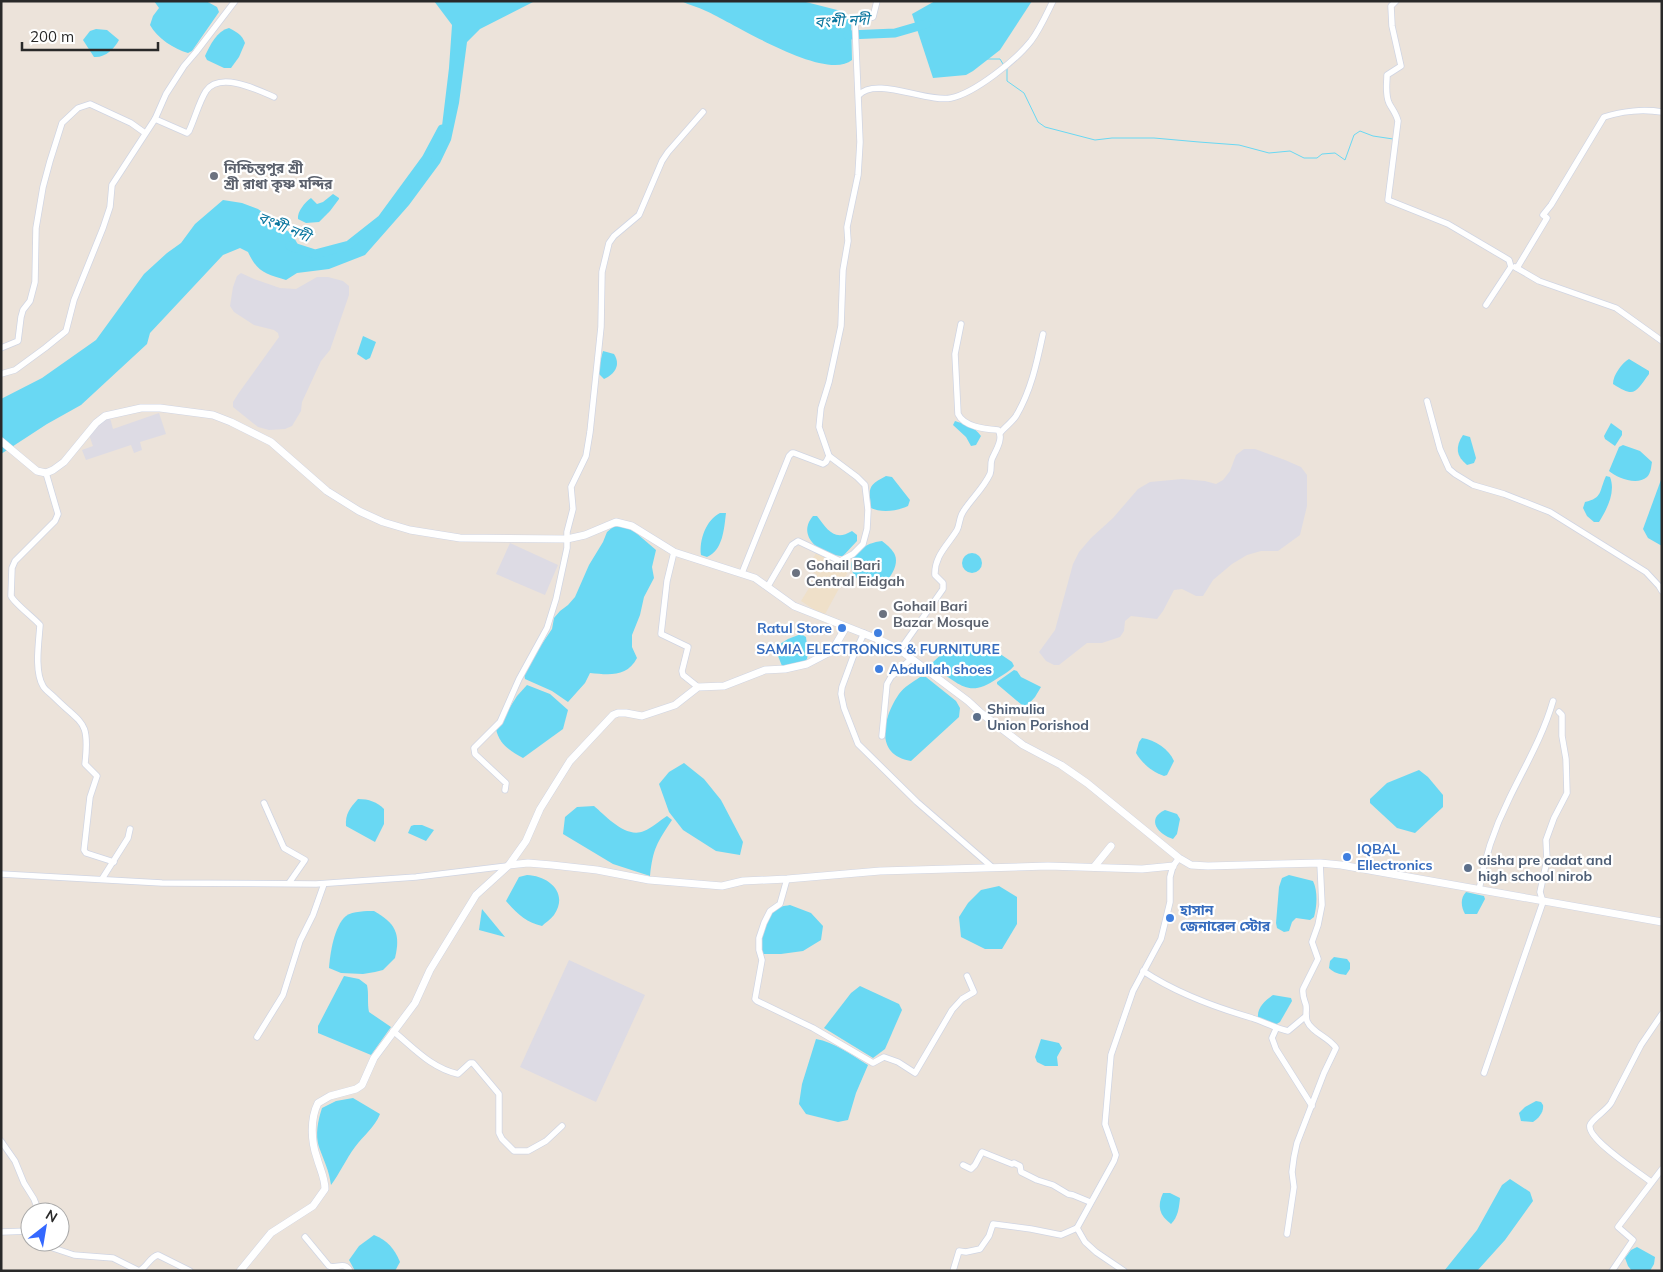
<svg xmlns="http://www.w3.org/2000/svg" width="1663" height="1272" font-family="Mulish,'Noto Sans Bengali',sans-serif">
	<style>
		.industrial { fill: #dddbe4 }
		.education { fill: #efe0c9 }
		.water { fill: #69d8f3 }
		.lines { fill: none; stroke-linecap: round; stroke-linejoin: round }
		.stream { stroke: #69d8f3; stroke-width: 1 }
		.river { stroke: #69d8f3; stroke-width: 9 }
		.minor-casing { stroke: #d0d5e3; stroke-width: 7 }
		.tertiary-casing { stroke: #d0d5e3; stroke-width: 8 }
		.minor { stroke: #fff; stroke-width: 5.5 }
		.tertiary { stroke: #fff; stroke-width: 7 }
		.worship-dot { fill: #6b7280; stroke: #fff; stroke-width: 2 }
		.shop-dot { fill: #3f7fe0; stroke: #fff; stroke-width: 2 }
		.service-dot { fill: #5c6f8a; stroke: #fff; stroke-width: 2 }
		.labels { text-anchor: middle; stroke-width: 4.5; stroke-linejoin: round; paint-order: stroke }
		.worship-label { font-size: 14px; font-weight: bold; fill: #5b616d; stroke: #fff; text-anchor: start }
		.shop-label { font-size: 14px; font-weight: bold; fill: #366cbe; stroke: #fff; text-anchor: start }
		.service-label { font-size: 14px; font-weight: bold; fill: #4e5e75; stroke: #fff; text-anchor: start }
		.water-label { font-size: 15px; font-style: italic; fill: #08759e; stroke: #fff }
	</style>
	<rect width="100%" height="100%" fill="#ece3da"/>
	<!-- industrial -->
	<g class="industrial">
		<path d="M 241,273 L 254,279 L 280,288 L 296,289 L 317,277 L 328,277 L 343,281 L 349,286 L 349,295 L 330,350 L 321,361 L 302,402 L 301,411 L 292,426 L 285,429 L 269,430 L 258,427 L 233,407 L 233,402 L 238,394 L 279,337 L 278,333 L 274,330 L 254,325 L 234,312 L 230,306 L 233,287 L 237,276 Z"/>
		<path d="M 159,413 L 166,434 L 140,442 L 142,450 L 134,453 L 131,445 L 86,460 L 82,450 L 93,446 L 89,435 L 100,422 L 110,418 L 113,429 Z"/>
		<path d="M 1244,449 L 1255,449 L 1285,460 L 1301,467 L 1307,475 L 1307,506 L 1300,535 L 1278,551 L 1261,551 L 1247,555 L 1232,564 L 1213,580 L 1203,596 L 1196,596 L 1182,589 L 1174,590 L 1163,611 L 1157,619 L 1131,616 L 1125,621 L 1124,631 L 1120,637 L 1102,643 L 1087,643 L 1059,665 L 1054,665 L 1046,661 L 1039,652 L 1055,630 L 1073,564 L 1079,552 L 1091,538 L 1113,518 L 1138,489 L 1150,482 L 1182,479 L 1205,481 L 1216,484 L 1223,480 L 1230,471 L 1236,455 Z"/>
		<path d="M 510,543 L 558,565 L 545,595 L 496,574 Z"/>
		<path d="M 569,960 L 645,995 L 596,1102 L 520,1067 Z"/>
	</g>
	<!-- education -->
	<path class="education" d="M 816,553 L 849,570 L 824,616 L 801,601 L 817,575 L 808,568 Z"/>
	<!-- water -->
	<g class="water">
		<path d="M 154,1 L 206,1 L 217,7 L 219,12 L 192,51 L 188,53 C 174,49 157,38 150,25 L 153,16 L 159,8 Z"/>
		<path d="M 434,1 L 535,1 L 480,29 L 467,42 L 459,103 L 451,140 L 440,163 L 409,205 L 365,255 L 329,269 L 297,273 L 286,280 C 266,274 257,272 248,252 L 240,248 L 223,255 L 150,333 L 147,344 L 81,405 L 47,424 L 1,454 L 1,399 L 42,378 L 96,340 L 144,274 L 167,253 L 181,243 L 195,224 L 223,200 L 242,203 L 258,209 L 292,234 L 301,250 L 325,252 L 355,245 L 386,216 L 432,152 L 442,126 L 449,68 L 452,25 Z"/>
		<path d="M 681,1 L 802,1 L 845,12 L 851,18 L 852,60 C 825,82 735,24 706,11 C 698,7 689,5 681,1 Z"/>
		<path d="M 935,1 L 1032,1 L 1000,50 L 973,71 L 966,75 L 933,78 L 912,14 Z"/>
		<path d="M 229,28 C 237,32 242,35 245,43 L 239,57 L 231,68 L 224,68 L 207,60 L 205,56 C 210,45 217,31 229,28 Z"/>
		<path d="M 96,29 L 107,30 L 119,40 C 114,49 105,58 94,57 L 83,40 L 90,31 Z"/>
		<path d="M 333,194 L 339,198 L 339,199 L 330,211 L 319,222 L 306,223 L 298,219 C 297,212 305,202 311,198 L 317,204 L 323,202 Z"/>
		<path d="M 363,336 L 376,342 L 370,358 L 366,360 L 357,354 Z"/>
		<path d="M 603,351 L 614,354 C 621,365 615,374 604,379 L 599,374 L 599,366 Z"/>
		<path d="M 1629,359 L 1649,371 L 1649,374 C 1635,393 1635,398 1613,384 C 1613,375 1622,363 1629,359 Z"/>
		<path d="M 955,421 C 965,424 975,427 981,436 L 976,445 L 971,446 L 966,437 L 953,425 Z"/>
		<path d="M 1611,423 L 1622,431 L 1622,435 L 1615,446 L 1605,439 L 1604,436 Z"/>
		<path d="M 1463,435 L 1470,437 L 1476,458 L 1474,463 L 1467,465 C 1456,456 1455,447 1463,435 Z"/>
		<path d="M 1623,445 L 1640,451 L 1652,462 C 1651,467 1651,473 1647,477 C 1637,486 1617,478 1609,471 L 1619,447 Z"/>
		<path d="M 886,476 L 892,477 L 910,500 L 908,506 C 898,511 881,513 871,508 C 869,488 867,486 886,476 Z"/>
		<path d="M 1606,476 L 1610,477 C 1616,492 1607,509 1599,522 L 1594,522 L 1587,516 L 1583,508 L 1585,502 C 1603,498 1599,491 1606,476 Z"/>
		<path d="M 1662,477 L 1662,546 L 1648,538 L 1643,529 Z"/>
		<path d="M 720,513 L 726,513 C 724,529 723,550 707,557 L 701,555 C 699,540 706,520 720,513 Z"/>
		<path d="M 813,516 L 817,516 C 827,529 834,542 852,531 L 857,535 L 857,541 L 843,556 C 823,556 795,537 813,516 Z"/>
		<path d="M 623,526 L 635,532 L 656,550 L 652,567 L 654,578 L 644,597 L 640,615 L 632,635 L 632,647 L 637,658 C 627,677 610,675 590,673 L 585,683 L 568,702 L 552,691 L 525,679 L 524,674 L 529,663 L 552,629 L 554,618 L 560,611 L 568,605 L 575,597 L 589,565 L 603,542 L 607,532 L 613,527 Z"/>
		<path d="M 882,541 C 886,544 891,548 894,553 C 901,565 888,582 878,588 C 837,580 847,545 882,541 Z"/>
		<circle cx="972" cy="563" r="10"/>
		<path d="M 801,634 L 806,637 L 808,654 L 807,659 L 804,663 L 782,666 L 778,656 L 780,644 L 788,639 Z"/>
		<path d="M 987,645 L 1012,662 L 1014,666 C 1010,671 1004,674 998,678 C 968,699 961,684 934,668 L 932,663 L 946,650 L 959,655 Z"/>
		<path d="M 1014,670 L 1017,671 L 1021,677 L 1041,687 L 1035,697 L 1026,707 L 1022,705 L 997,684 L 997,682 Z"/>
		<path d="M 920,677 L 926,677 L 956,701 L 960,708 L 959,717 L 911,761 C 874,755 883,717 899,694 C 904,687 913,682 920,677 Z"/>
		<path d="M 527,685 L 550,694 L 568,710 L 563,729 L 523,758 C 510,751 499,744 496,729 L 517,696 Z"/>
		<path d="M 1142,738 C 1155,740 1169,749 1174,761 L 1167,775 L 1164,776 C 1152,772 1142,763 1136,753 L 1139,742 Z"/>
		<path d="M 684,763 L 704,779 L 721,800 L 743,842 L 740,855 L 716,851 L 683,830 L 669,812 L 659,784 L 669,772 Z"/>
		<path d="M 1419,770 L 1428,777 L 1443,795 L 1443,807 L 1415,833 L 1397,828 L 1370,803 L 1370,799 L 1387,783 Z"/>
		<path d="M 358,799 C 369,799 377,802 384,809 L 384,824 L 375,842 L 346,826 C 345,814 350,808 358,799 Z"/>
		<path d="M 594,806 C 606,816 626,839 644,831 C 652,828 659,821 667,816 L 672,820 C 657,843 653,848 650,876 L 613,864 L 563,834 L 565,817 L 577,807 Z"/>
		<path d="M 1165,810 L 1177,814 L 1180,819 L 1177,834 L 1173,839 C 1159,835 1145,819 1165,810 Z"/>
		<path d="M 414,825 L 422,825 L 434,830 L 426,841 L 408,833 L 411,826 Z"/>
		<path d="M 527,875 C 549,876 569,893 554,915 C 551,919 545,923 542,926 C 527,923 516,913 506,901 L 519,877 Z"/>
		<path d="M 1289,875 L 1313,881 C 1318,891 1317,907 1314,917 L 1310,920 L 1296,918 L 1292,922 L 1289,931 L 1284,932 L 1277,928 L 1276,923 L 1279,887 L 1282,878 Z"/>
		<path d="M 999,886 L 1017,897 L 1017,924 L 1002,949 L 985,949 L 961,937 L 959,917 L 968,903 L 981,890 Z"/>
		<path d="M 1466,892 L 1484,896 L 1485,899 L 1477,914 L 1465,914 C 1461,907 1460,898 1466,892 Z"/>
		<path d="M 790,905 L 811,913 L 823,926 L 821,940 L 803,951 L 781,954 L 761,954 C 761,942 763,922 771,912 C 776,907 784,906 790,905 Z"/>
		<path d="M 482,909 L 505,937 L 479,930 Z"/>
		<path d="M 374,911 C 395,923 401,933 395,958 L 383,970 L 375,972 L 363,974 L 341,973 L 329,968 C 330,954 334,926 346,916 C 353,911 366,911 374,911 Z"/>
		<path d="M 1334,957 L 1347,959 L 1350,963 L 1350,969 L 1346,975 C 1339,974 1334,973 1329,968 L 1330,961 Z"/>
		<path d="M 344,976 L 359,979 L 367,985 C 369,994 367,1003 369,1012 L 391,1027 L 371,1055 L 318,1033 L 318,1026 Z"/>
		<path d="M 860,986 L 899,1004 L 902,1010 L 885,1049 L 873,1058 L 824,1028 L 851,993 Z"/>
		<path d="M 1273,995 L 1291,998 L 1292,1001 L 1280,1022 L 1275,1025 L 1258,1017 C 1257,1008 1265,1000 1273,995 Z"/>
		<path d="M 816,1039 C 834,1042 852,1055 868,1065 L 856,1093 L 848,1120 L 838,1122 L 806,1114 L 799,1104 L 802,1084 Z"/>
		<path d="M 1041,1039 L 1059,1043 L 1062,1048 L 1057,1057 L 1058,1066 L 1045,1066 L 1037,1062 L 1035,1057 Z"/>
		<path d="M 353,1098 L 380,1114 C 375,1127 363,1136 355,1147 C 346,1159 340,1173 331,1185 C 329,1170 324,1161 319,1147 C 315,1135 318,1120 322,1108 L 336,1101 Z"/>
		<path d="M 1536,1101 L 1541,1102 L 1543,1105 C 1544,1112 1539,1118 1533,1122 L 1521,1121 L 1519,1113 L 1525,1107 Z"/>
		<path d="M 1510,1179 L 1530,1192 L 1533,1201 L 1505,1240 L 1477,1271 L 1444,1271 L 1477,1230 L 1502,1185 Z"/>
		<path d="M 1163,1193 L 1170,1193 L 1180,1198 C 1179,1208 1178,1217 1171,1224 C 1159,1215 1157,1206 1163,1193 Z"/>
		<path d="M 374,1235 C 388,1241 394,1248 400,1262 L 395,1271 L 355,1271 L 349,1260 L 359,1246 Z"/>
		<path d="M 1637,1247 L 1655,1257 L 1654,1264 L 1650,1271 L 1632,1271 L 1628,1266 L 1625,1258 L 1631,1250 Z"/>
	</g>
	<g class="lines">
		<!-- stream -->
		<g class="stream">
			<path d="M 987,59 L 1000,59 L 1003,64"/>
			<path d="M 1007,69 L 1007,81 L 1024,93 L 1038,122 L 1045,127 L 1095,140 L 1112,138 L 1154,138 L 1199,142 L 1239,145 L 1269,153 L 1290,151 L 1304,158 L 1317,158 L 1322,154 L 1335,153 L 1345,160 L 1354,135 L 1360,131 L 1373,136 L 1393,139"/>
		</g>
		<!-- river -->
		<g class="river">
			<path d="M 848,35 L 895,33 L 926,24"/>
			<path d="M 290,246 L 315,254 L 349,245 L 382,219 L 426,159 L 442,129"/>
		</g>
		<!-- minor casing -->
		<g class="minor-casing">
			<g id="minor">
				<path d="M 1396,1 L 1391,6 L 1392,26 L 1401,66 L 1387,75 C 1387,84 1385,94 1389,103 C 1392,109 1396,113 1398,121 L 1388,200 L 1448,224 L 1509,260 L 1511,267 L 1486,305"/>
				<path d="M 859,95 C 875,76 928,103 951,98 C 975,93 1016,60 1031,41 C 1040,29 1046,15 1053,1"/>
				<path d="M 155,119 L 187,133 L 189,131 C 195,118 199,102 206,91 C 220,71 258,90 274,97"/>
				<path d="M 1515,267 L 1539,281 L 1616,308 L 1662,341"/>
				<path d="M 1517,268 L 1547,218 L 1543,215 L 1551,205 L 1604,117 C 1622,111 1644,109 1662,112"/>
				<path d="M 1,348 L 18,341 L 21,317 L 23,310 L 30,301 L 35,282 L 36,228 L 43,187 L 50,161 L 62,123 L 78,108 L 90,104 L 131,123 L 145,133"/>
				<path d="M 1,374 L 15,370 L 45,348 L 66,331 L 74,300 L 103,228 L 110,207 L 112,185 L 155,119 L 166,94 L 184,66 L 196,52 L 235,1"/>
				<path d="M 1427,401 L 1440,449 L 1449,469 L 1455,474 L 1473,485 L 1504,494 L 1550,512 L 1646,572 L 1659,586 L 1662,591"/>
				<path d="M 1000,433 C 1005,427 1012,422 1016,416 C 1031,391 1037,362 1043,334"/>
				<path d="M 46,473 L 58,514 L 55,521 L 15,561 L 12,568 L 11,596 C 15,604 33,617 40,625 C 39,641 34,671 43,686 C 45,690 50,693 54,697 C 82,725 90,719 85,764 L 97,776 L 90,797 L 84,850 L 86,853 L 114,862"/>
				<path d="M 674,552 L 667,581 L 661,634 L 688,647 L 682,671 L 683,675 L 698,687"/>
				<path d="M 742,573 L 789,456 L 792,453 L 794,453 L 823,464 L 826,462 L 829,456"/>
				<path d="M 768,586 L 792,545 L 798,541 L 840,561 L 853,554 L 863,544 L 867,529 L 868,510 L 865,485 L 857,477 L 829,456 L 819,427 L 821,408 L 829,382 L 841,326 L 843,270 L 848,241 L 847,227 L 858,175 L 860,142 L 855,24 L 860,20 L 873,17 L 877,1"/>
				<path d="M 864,633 L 853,657 L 842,687 L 841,694 L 844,708 L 858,744 L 917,802 L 992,867"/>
				<path d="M 900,650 L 943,589 L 943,583 L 935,575 C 934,556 948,545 957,530 C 960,524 959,518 963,512 C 971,499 983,489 990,474 C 992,469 990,464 992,459 C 996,450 1004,438 998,430 C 985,429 964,427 958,414 L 955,354 L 961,324"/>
				<path d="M 882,736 L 887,684 L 891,677 L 911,659"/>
				<path d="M 505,790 L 506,783 L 475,754 L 474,748 L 500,722 L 519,679 L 547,628 L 556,599 L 567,548 L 567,532 L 573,509 L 571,487 L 586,456 L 590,432 L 601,327 L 602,272 L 609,243 L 614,236 L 639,215 L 662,161 L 668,152 L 703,112"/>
				<path d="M 264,803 L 284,848 L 305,860 L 289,883"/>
				<path d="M 1,874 L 162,883 L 316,884 L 416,877 L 507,866"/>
				<path d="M 102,879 L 128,838 L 130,829"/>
				<path d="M 787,879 L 780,904 L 770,911 L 764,923 L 759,938 L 759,950 L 762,960 L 755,999 L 757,1001 L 813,1028 L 873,1063 L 884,1057 L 898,1062 L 915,1073 L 952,1010 L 962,999 L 974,992 L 967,976"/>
				<path d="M 1479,890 C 1484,859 1495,827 1509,799 C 1525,766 1543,736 1553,701"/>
				<path d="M 1143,971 C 1176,993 1214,1007 1252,1018 C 1264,1022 1275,1028 1288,1031 L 1306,1016"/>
				<path d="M 1276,1029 L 1272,1038 L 1276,1049 L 1312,1106"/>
				<path d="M 393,1031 C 414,1048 431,1068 458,1074 L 470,1063 L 473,1063 L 499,1094 L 499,1133 L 502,1139 L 514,1151 L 528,1151 L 546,1141 L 562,1126"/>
				<path d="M 257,1037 L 283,995 L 300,941 L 313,915 L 324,884"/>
				<path d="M 1484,1073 L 1543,902 L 1540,892 L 1547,860 L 1546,840 L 1554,818 L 1567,793 L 1566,759 L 1562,736 L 1562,715 L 1559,712"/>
				<path d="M 1,1141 L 15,1161 L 24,1183 L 34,1199 L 39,1212"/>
				<path d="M 963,1165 L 971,1169 L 975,1165 L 982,1152 L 1012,1164 L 1014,1163 L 1020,1166 L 1021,1172 L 1037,1180 L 1053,1185 L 1068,1194 L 1073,1195 L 1090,1202"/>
				<path d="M 1651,1182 C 1640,1173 1586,1139 1590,1125 C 1592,1119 1607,1110 1611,1103 L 1641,1045 L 1662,1014"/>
				<path d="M 1,1232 L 30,1231"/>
				<path d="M 1287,1234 L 1294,1187 L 1292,1172 L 1294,1157 L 1297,1143 L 1324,1073 L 1336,1048 C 1329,1037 1312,1033 1307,1021 C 1305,1015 1307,1010 1306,1005 C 1304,999 1302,995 1303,989 L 1318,959 L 1312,942 L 1318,925 L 1322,905 L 1320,863"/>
				<path d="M 305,1237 L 329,1266 C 336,1269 345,1261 350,1271"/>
				<path d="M 45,1242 L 53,1248 L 74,1255 L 113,1258 L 139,1271"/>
				<path d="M 139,1271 C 147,1267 150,1257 158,1255 L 190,1271"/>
				<path d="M 953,1271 L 959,1251 L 966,1252 L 980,1249 L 989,1236 L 993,1224 L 1031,1229 L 1061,1235 L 1077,1228"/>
				<path d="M 1124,1271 L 1096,1252 L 1085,1242 L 1077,1228 L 1114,1161 L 1116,1155 L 1105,1124 L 1111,1055 L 1133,991 L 1161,939 L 1170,902 L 1170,877 L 1173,866 L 1179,858"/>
				<path d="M 1612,1271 L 1633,1240 L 1618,1227 L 1662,1169"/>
			</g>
		</g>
		<!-- tertiary casing -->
		<g class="tertiary-casing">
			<g id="tertiary">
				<path d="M 1,441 L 37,471 L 46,473 L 53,470 L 64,462 L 96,423 L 105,416 L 141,408 L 160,408 L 213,415 L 231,422 L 271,442 L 327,491 L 359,511 L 383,522 L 410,530 L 460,538 L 567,539 L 585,535 L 616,522 L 632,526 L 674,552 L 755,578 L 794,606 L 880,640 L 900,650 L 968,701 L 981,713 L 1023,745 L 1061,765 L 1087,783 L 1179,858 L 1191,865 L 1208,866 L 1320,863 L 1341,865 L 1662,922"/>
				<path d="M 509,865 L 526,841 L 540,809 L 570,761 L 613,715 L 618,713 L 626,713 L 642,716 L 675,705 L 698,687 L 724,686 L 765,670 L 785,669 L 807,664 L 832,651 L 846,627"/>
				<path d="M 1094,867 L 1111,846"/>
				<path d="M 240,1271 L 271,1233 L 313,1206 L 325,1189 C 325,1178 320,1169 317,1158 C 311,1141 310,1119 318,1103 L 330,1096 L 356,1089 L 362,1085 L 374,1058 L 415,1003 L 430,970 L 476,895 L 509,865 L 528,863 L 552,865 L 597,870 L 649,880 L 722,886 L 743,881 L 787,879 L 880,871 L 1048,866 L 1142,869 L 1173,866"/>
			</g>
		</g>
		<!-- minor -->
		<use href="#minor" class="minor"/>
		<!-- tertiary -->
		<use href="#tertiary" class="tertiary"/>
	</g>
	<!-- markers -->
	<g class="worship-dot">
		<circle cx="214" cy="176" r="5"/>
		<circle cx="796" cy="573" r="5"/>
		<circle cx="883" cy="614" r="5"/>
	</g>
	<g class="shop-dot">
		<circle cx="842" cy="628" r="5"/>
		<circle cx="878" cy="633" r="5"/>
		<circle cx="879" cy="669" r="5"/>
		<circle cx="1347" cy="857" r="5"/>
		<circle cx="1170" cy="918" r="5"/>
	</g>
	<g class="service-dot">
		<circle cx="977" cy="717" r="5"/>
		<circle cx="1468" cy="868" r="5"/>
	</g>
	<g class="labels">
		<!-- worship labels -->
		<g class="worship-label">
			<text x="224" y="173">নিশ্চিন্তপুর শ্রী<tspan x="224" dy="16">শ্রী রাধা কৃষ্ণ মন্দির</tspan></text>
			<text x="806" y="570">Gohail Bari<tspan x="806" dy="16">Central Eidgah</tspan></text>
			<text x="893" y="611">Gohail Bari<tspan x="893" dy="16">Bazar Mosque</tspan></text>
		</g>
		<!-- shop labels -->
		<g class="shop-label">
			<text x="832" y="633" text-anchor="end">Ratul Store</text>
			<text x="878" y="654" text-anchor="middle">SAMIA ELECTRONICS &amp; FURNITURE</text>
			<text x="889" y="674">Abdullah shoes</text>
			<text x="1357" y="854">IQBAL<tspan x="1357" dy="16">Ellectronics</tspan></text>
			<text x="1180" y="915">হাসান<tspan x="1180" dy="16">জেনারেল স্টোর</tspan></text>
		</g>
		<!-- service labels -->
		<g class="service-label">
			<text x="987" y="714">Shimulia<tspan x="987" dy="16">Union Porishod</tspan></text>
			<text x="1478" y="865">aisha pre cadat and<tspan x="1478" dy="16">high school nirob</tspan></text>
		</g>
		<!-- water labels -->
		<g class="water-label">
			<text transform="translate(842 21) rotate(-3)" y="5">বংশী নদী</text>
			<text transform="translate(284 227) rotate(22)" y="5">বংশী নদী</text>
		</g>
	</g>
	<!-- border -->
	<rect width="1663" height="1272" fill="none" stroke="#292929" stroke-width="5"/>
	<!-- north arrow -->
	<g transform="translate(45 1227) rotate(31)"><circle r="24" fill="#ffffff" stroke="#a9a9a9"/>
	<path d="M0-4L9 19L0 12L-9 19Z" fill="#3468ff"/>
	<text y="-8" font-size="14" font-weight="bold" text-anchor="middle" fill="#292929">N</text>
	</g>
	<!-- scale -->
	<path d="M22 42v8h136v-8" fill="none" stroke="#292929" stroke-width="2.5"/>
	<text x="30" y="42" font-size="15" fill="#292929" stroke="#ffffff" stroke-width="4" paint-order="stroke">200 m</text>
</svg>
